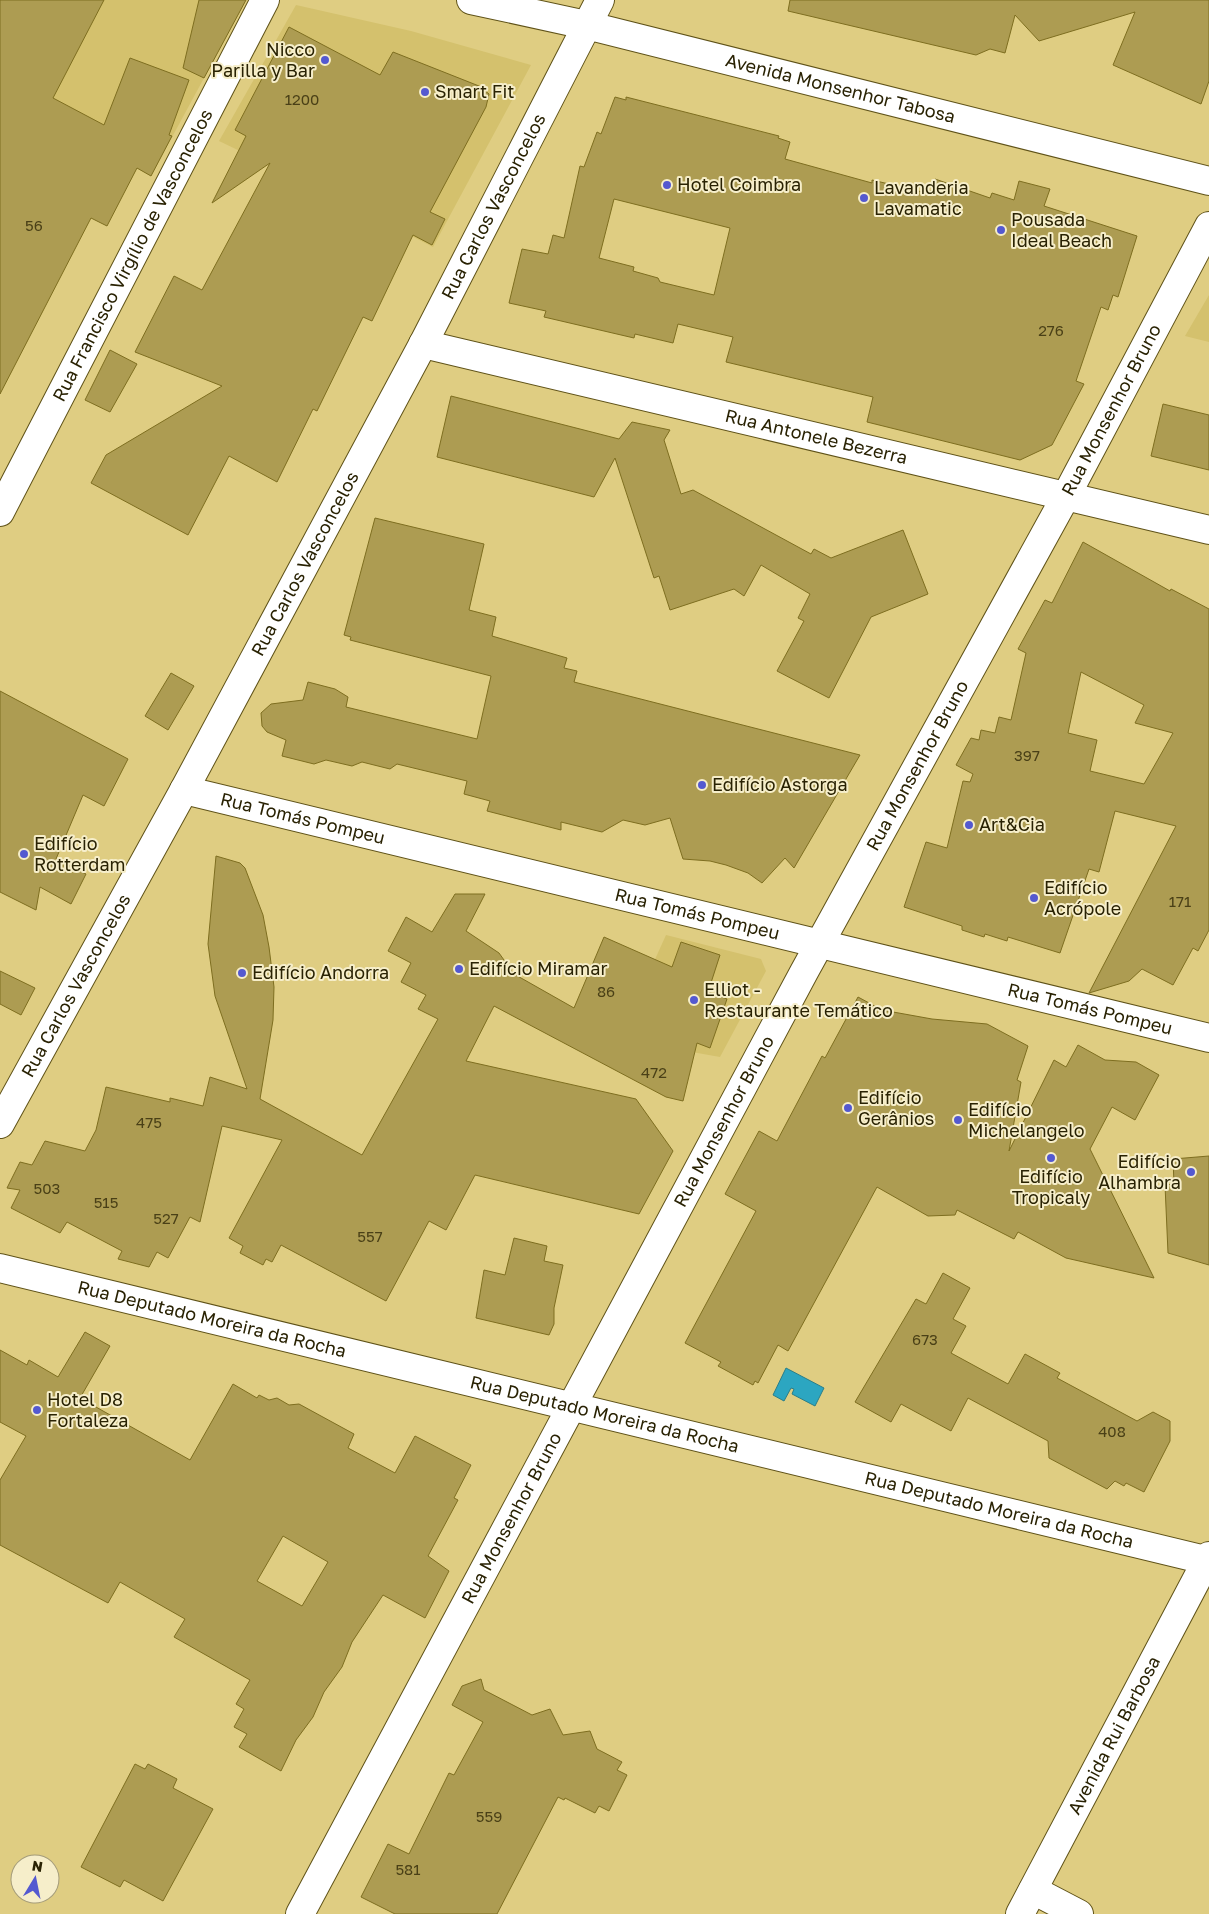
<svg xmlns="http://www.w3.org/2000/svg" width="1209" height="1914" font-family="'Golos Text',sans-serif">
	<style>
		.built { fill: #d4c16d }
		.water { fill: #2ca6c1; stroke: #2b7e88 }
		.building { fill: #ad9c52; stroke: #7e6e20; fill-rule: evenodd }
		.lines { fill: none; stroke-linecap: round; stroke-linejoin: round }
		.minor-casing { stroke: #5f5218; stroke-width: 30 }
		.major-casing { stroke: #5f5218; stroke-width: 30 }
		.minor { stroke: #fff; stroke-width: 28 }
		.major { stroke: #fff; stroke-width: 28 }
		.poi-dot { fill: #5459d0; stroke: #f6eeca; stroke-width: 2 }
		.labels { text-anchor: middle; stroke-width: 4; stroke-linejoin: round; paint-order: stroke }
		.number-label { font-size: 15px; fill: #4a4017 }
		.poi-label { font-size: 18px; fill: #292203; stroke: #f6eeca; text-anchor: start }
		.street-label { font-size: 18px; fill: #292203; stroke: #f6eeca }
	</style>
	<rect width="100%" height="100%" fill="#dfcd82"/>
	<!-- built -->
	<g class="built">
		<path d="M 79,0 L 229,0 L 244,4 L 151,176 L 22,107 Z"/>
		<path d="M 296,5 L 411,31 L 531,65 L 433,247 L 325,192 L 219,141 Z"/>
		<path d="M 1209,295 L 1209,342 L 1185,336 Z"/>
		<path d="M 666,935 L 761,959 L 766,971 L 720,1057 L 619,1039 Z"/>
	</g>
	<!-- water -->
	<path class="water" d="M 786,1368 L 824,1388 L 815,1406 L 792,1394 L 794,1389 L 791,1388 L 784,1401 L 773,1395 Z"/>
	<!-- building -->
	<g class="building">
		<path d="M 0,0 L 104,0 L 53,98 L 104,125 L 130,58 L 189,80 L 169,135 L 172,136 L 151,176 L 137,168 L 107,226 L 91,218 L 0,394 Z"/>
		<path d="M 199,0 L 246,0 L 204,78 L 183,68 Z"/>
		<path d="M 790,0 L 1209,0 L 1209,81 L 1201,104 L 1113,65 L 1135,12 L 1039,41 L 1015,15 L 1005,53 L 990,49 L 976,55 L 788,11 Z"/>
		<path d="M 289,27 L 380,75 L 393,52 L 479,86 L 489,94 L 486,107 L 430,212 L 445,219 L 432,245 L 413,235 L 372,321 L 363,317 L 317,411 L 313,409 L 277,482 L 229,456 L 188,535 L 91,483 L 106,455 L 222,386 L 135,352 L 174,276 L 202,290 L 270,163 L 212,203 L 246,136 L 235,130 Z"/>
		<path d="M 615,97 L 626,100 L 626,97 L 779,136 L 778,138 L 790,142 L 785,159 L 872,183 L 872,180 L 927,193 L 927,190 L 931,191 L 935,179 L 990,198 L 992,193 L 1014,200 L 1019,181 L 1050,189 L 1044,206 L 1137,236 L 1118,297 L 1113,295 L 1108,310 L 1101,307 L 1076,381 L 1084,384 L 1052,445 L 1020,460 L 867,422 L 873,397 L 726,362 L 733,337 L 678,324 L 673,343 L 635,334 L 634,338 L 544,317 L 546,311 L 509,303 L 522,249 L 548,254 L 553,235 L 564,238 L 580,166 L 584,167 L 597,132 L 601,134 ZM 614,199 L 730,228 L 714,295 L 660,282 L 658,278 L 633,271 L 634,267 L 599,258 Z"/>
		<path d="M 110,350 L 137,364 L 110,412 L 85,400 Z"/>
		<path d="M 451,396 L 619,439 L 632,422 L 670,430 L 664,440 L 681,494 L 693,490 L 811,554 L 814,549 L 831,558 L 903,530 L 928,594 L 871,617 L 829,698 L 777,671 L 804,621 L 798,618 L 810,594 L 761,565 L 744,596 L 734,589 L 670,610 L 659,576 L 654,578 L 615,458 L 594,497 L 437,457 Z"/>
		<path d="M 1163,404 L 1209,415 L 1209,470 L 1151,456 Z"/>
		<path d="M 375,518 L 484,544 L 469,610 L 496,617 L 492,636 L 567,658 L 564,668 L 577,671 L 574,682 L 860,755 L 794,868 L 785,858 L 762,883 L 748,873 L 726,865 L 710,861 L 683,859 L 670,818 L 645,825 L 623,820 L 602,832 L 561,822 L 561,830 L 487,811 L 490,801 L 464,794 L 467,781 L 397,764 L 390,769 L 362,762 L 352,766 L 326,760 L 314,764 L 282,756 L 286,740 L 267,732 L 262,726 L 261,713 L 271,704 L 303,700 L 308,682 L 335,689 L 348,697 L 346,707 L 477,739 L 491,676 L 350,640 L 351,637 L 344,635 Z"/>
		<path d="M 1083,542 L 1170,591 L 1171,589 L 1209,609 L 1209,930 L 1198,951 L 1193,948 L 1173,985 L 1142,969 L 1129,981 L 1089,993 L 1176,826 L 1115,811 L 1099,872 L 1089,869 L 1060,953 L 1008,937 L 1007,941 L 985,934 L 984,937 L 962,930 L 962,926 L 904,907 L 926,842 L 947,848 L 963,781 L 970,782 L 973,774 L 956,765 L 971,738 L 979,740 L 981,730 L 995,733 L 999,717 L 1011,720 L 1026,653 L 1018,649 L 1045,600 L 1052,603 ZM 1081,672 L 1144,705 L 1135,723 L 1173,733 L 1144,784 L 1090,771 L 1097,740 L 1068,733 Z"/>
		<path d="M 171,673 L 194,686 L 168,730 L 145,716 Z"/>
		<path d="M 0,691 L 128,759 L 104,806 L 83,795 L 56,859 L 86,874 L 71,904 L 40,887 L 36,910 L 0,892 Z"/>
		<path d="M 216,856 L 240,863 L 245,868 L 263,915 L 269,947 L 274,987 L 273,1020 L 260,1099 L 362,1155 L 438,1019 L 418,1009 L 426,995 L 401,982 L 411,963 L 388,951 L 406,917 L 432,932 L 455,894 L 485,894 L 466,931 L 499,953 L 514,974 L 574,1008 L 604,937 L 672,967 L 681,942 L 720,955 L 708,992 L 727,999 L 710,1048 L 697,1043 L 683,1101 L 666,1097 L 494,1006 L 466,1061 L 636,1099 L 673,1151 L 639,1214 L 475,1175 L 446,1230 L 429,1221 L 386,1301 L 281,1245 L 272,1262 L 266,1259 L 263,1265 L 240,1253 L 243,1246 L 229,1238 L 282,1140 L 222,1126 L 200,1222 L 190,1217 L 168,1258 L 157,1252 L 149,1267 L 118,1259 L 122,1251 L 67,1222 L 60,1233 L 11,1208 L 20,1190 L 7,1188 L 20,1162 L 32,1165 L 45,1141 L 85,1151 L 96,1130 L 106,1087 L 170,1102 L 170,1098 L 203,1106 L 210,1077 L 247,1089 L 215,996 L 208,944 Z"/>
		<path d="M 0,971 L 35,988 L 21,1015 L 0,1004 Z"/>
		<path d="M 858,997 L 882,1010 L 932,1019 L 987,1024 L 1028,1046 L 1017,1080 L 1021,1082 L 1009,1151 L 1054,1060 L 1066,1067 L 1078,1045 L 1105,1060 L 1136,1062 L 1159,1075 L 1135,1120 L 1112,1107 L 1090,1149 L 1154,1278 L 1066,1258 L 1018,1232 L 1014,1239 L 957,1210 L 955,1215 L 928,1216 L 877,1187 L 788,1351 L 778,1345 L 758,1383 L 755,1381 L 753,1385 L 718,1366 L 721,1362 L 685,1343 L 756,1211 L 725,1194 L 759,1131 L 777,1141 L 822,1056 L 825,1058 Z"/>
		<path d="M 1209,1156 L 1209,1265 L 1168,1253 L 1165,1185 L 1174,1184 L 1173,1159 Z"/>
		<path d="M 514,1238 L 547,1246 L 544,1261 L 563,1265 L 554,1308 L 554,1324 L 549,1335 L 476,1318 L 484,1270 L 505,1275 Z"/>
		<path d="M 943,1273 L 970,1288 L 953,1319 L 966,1326 L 951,1353 L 1008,1384 L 1025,1354 L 1060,1373 L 1057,1378 L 1137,1421 L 1153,1412 L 1170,1421 L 1170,1441 L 1144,1492 L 1126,1483 L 1124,1486 L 1115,1481 L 1107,1489 L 1049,1458 L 1048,1441 L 968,1398 L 951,1431 L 901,1404 L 891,1422 L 855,1402 L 916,1299 L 926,1304 Z"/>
		<path d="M 85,1332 L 110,1346 L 80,1398 L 190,1460 L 233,1384 L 257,1398 L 259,1395 L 269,1400 L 277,1398 L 289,1405 L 299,1404 L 354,1434 L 348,1448 L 395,1473 L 415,1436 L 471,1465 L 454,1498 L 458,1500 L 428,1556 L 449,1571 L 425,1618 L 383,1595 L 352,1642 L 342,1667 L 324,1692 L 313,1717 L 296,1740 L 281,1771 L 239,1747 L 247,1734 L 234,1727 L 244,1709 L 236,1704 L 250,1680 L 174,1637 L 185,1619 L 120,1582 L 108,1603 L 0,1545 L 0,1480 L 26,1436 L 0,1422 L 0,1350 L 27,1365 L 29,1360 L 58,1377 ZM 283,1536 L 328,1562 L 302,1606 L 257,1581 Z"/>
		<path d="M 481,1679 L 484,1690 L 532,1715 L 550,1709 L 563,1735 L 590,1731 L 597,1749 L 622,1762 L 617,1770 L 627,1775 L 609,1811 L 599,1806 L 595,1813 L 565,1798 L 564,1800 L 558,1797 L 497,1914 L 395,1914 L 361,1897 L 388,1844 L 409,1854 L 449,1773 L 454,1775 L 483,1722 L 452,1705 L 462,1686 Z"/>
		<path d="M 135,1764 L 145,1769 L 148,1764 L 177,1779 L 173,1788 L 213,1809 L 163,1901 L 124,1880 L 120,1887 L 81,1867 Z"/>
	</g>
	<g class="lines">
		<!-- minor casing -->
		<g class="minor-casing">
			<g id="minor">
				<path id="s1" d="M 423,344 L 1209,530"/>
				<path id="s2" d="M 0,512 L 265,0"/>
				<path id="s3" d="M 184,790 L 1209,1038"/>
				<path id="s4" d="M 0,1268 L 1209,1561"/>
				<path d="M 1033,1890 L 1079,1914"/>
				<path id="s5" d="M 300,1914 L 804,972 L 1066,496 L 1209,226"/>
			</g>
		</g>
		<!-- major casing -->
		<g class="major-casing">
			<g id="major">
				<path id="s6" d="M 471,0 L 586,25 L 1209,181"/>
				<path id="s7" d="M 0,1124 L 184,790 L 423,344 L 600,0"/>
				<path id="s8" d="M 1020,1914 L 1209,1556"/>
			</g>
		</g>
		<!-- minor -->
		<use href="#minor" class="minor"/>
		<!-- major -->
		<use href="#major" class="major"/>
	</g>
	<!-- markers -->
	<g class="poi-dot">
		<circle cx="325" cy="60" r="5"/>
		<circle cx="425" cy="92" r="5"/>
		<circle cx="667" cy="185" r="5"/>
		<circle cx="864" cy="198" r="5"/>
		<circle cx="1001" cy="230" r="5"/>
		<circle cx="702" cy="785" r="5"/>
		<circle cx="969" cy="825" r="5"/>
		<circle cx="24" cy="854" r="5"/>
		<circle cx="1034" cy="898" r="5"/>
		<circle cx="459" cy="969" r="5"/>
		<circle cx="242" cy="973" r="5"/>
		<circle cx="694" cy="1000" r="5"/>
		<circle cx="848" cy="1108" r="5"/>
		<circle cx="958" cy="1120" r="5"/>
		<circle cx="1051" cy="1158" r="5"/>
		<circle cx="1191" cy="1172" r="5"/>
		<circle cx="37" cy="1410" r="5"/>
	</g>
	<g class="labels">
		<!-- number labels -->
		<g class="number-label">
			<text x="302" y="105">1200</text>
			<text x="34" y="231">56</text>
			<text x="1051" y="336">276</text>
			<text x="1027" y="761">397</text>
			<text x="1180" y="907">171</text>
			<text x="606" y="997">86</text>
			<text x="654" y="1078">472</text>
			<text x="149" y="1128">475</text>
			<text x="47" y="1194">503</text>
			<text x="106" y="1208">515</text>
			<text x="166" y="1224">527</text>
			<text x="370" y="1242">557</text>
			<text x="925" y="1345">673</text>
			<text x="1112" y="1437">408</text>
			<text x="489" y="1822">559</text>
			<text x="408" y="1875">581</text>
		</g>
		<!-- poi labels -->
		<g class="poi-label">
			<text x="315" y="56" text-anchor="end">Nicco<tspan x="315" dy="21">Parilla y Bar</tspan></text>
			<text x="435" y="98">Smart Fit</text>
			<text x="677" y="191">Hotel Coimbra</text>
			<text x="874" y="194">Lavanderia<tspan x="874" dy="21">Lavamatic</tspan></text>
			<text x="1011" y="226">Pousada<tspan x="1011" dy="21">Ideal Beach</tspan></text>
			<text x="712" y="791">Edifício Astorga</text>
			<text x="979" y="831">Art&amp;Cia</text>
			<text x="34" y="850">Edifício<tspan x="34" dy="21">Rotterdam</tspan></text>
			<text x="1044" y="894">Edifício<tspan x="1044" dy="21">Acrópole</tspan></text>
			<text x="469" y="975">Edifício Miramar</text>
			<text x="252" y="979">Edifício Andorra</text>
			<text x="704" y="996">Elliot -<tspan x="704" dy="21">Restaurante Temático</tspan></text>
			<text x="858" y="1104">Edifício<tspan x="858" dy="21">Gerânios</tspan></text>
			<text x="968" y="1116">Edifício<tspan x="968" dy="21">Michelangelo</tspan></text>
			<text x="1181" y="1168" text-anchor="end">Edifício<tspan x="1181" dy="21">Alhambra</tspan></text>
			<text x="1051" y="1183" text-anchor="middle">Edifício<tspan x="1051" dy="21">Tropicaly</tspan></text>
			<text x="47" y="1406">Hotel D8<tspan x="47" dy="21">Fortaleza</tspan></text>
		</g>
		<!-- street labels -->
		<g class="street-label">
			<text dy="6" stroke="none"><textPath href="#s6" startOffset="380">Avenida Monsenhor Tabosa</textPath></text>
			<text dy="6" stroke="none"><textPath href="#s7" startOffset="1042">Rua Carlos Vasconcelos</textPath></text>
			<text dy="6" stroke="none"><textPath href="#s2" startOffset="289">Rua Francisco Virgílio de Vasconcelos</textPath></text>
			<text dy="6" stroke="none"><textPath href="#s5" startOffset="1709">Rua Monsenhor Bruno</textPath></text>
			<text dy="6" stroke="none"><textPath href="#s1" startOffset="404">Rua Antonele Bezerra</textPath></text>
			<text dy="6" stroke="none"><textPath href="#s7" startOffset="638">Rua Carlos Vasconcelos</textPath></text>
			<text dy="6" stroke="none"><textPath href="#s5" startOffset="1304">Rua Monsenhor Bruno</textPath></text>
			<text dy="6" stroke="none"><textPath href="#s3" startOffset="122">Rua Tomás Pompeu</textPath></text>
			<text dy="6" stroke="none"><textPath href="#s3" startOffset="528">Rua Tomás Pompeu</textPath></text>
			<text dy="6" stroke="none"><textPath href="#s7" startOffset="158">Rua Carlos Vasconcelos</textPath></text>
			<text dy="6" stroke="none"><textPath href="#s3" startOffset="932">Rua Tomás Pompeu</textPath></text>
			<text dy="6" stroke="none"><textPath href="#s5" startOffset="899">Rua Monsenhor Bruno</textPath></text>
			<text dy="6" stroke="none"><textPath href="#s4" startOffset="218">Rua Deputado Moreira da Rocha</textPath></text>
			<text dy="6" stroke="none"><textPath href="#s4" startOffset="622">Rua Deputado Moreira da Rocha</textPath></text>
			<text dy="6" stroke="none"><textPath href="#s4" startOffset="1028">Rua Deputado Moreira da Rocha</textPath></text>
			<text dy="6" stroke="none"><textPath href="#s5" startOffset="449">Rua Monsenhor Bruno</textPath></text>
			<text dy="6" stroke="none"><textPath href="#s8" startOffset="202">Avenida Rui Barbosa</textPath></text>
		</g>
	</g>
	<!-- north arrow -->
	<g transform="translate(35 1879) rotate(10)"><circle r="24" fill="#f6eeca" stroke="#a49c7a"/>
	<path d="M0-4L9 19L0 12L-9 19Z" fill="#5459d0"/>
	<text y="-8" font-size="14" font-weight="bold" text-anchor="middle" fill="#292203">N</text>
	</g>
</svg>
